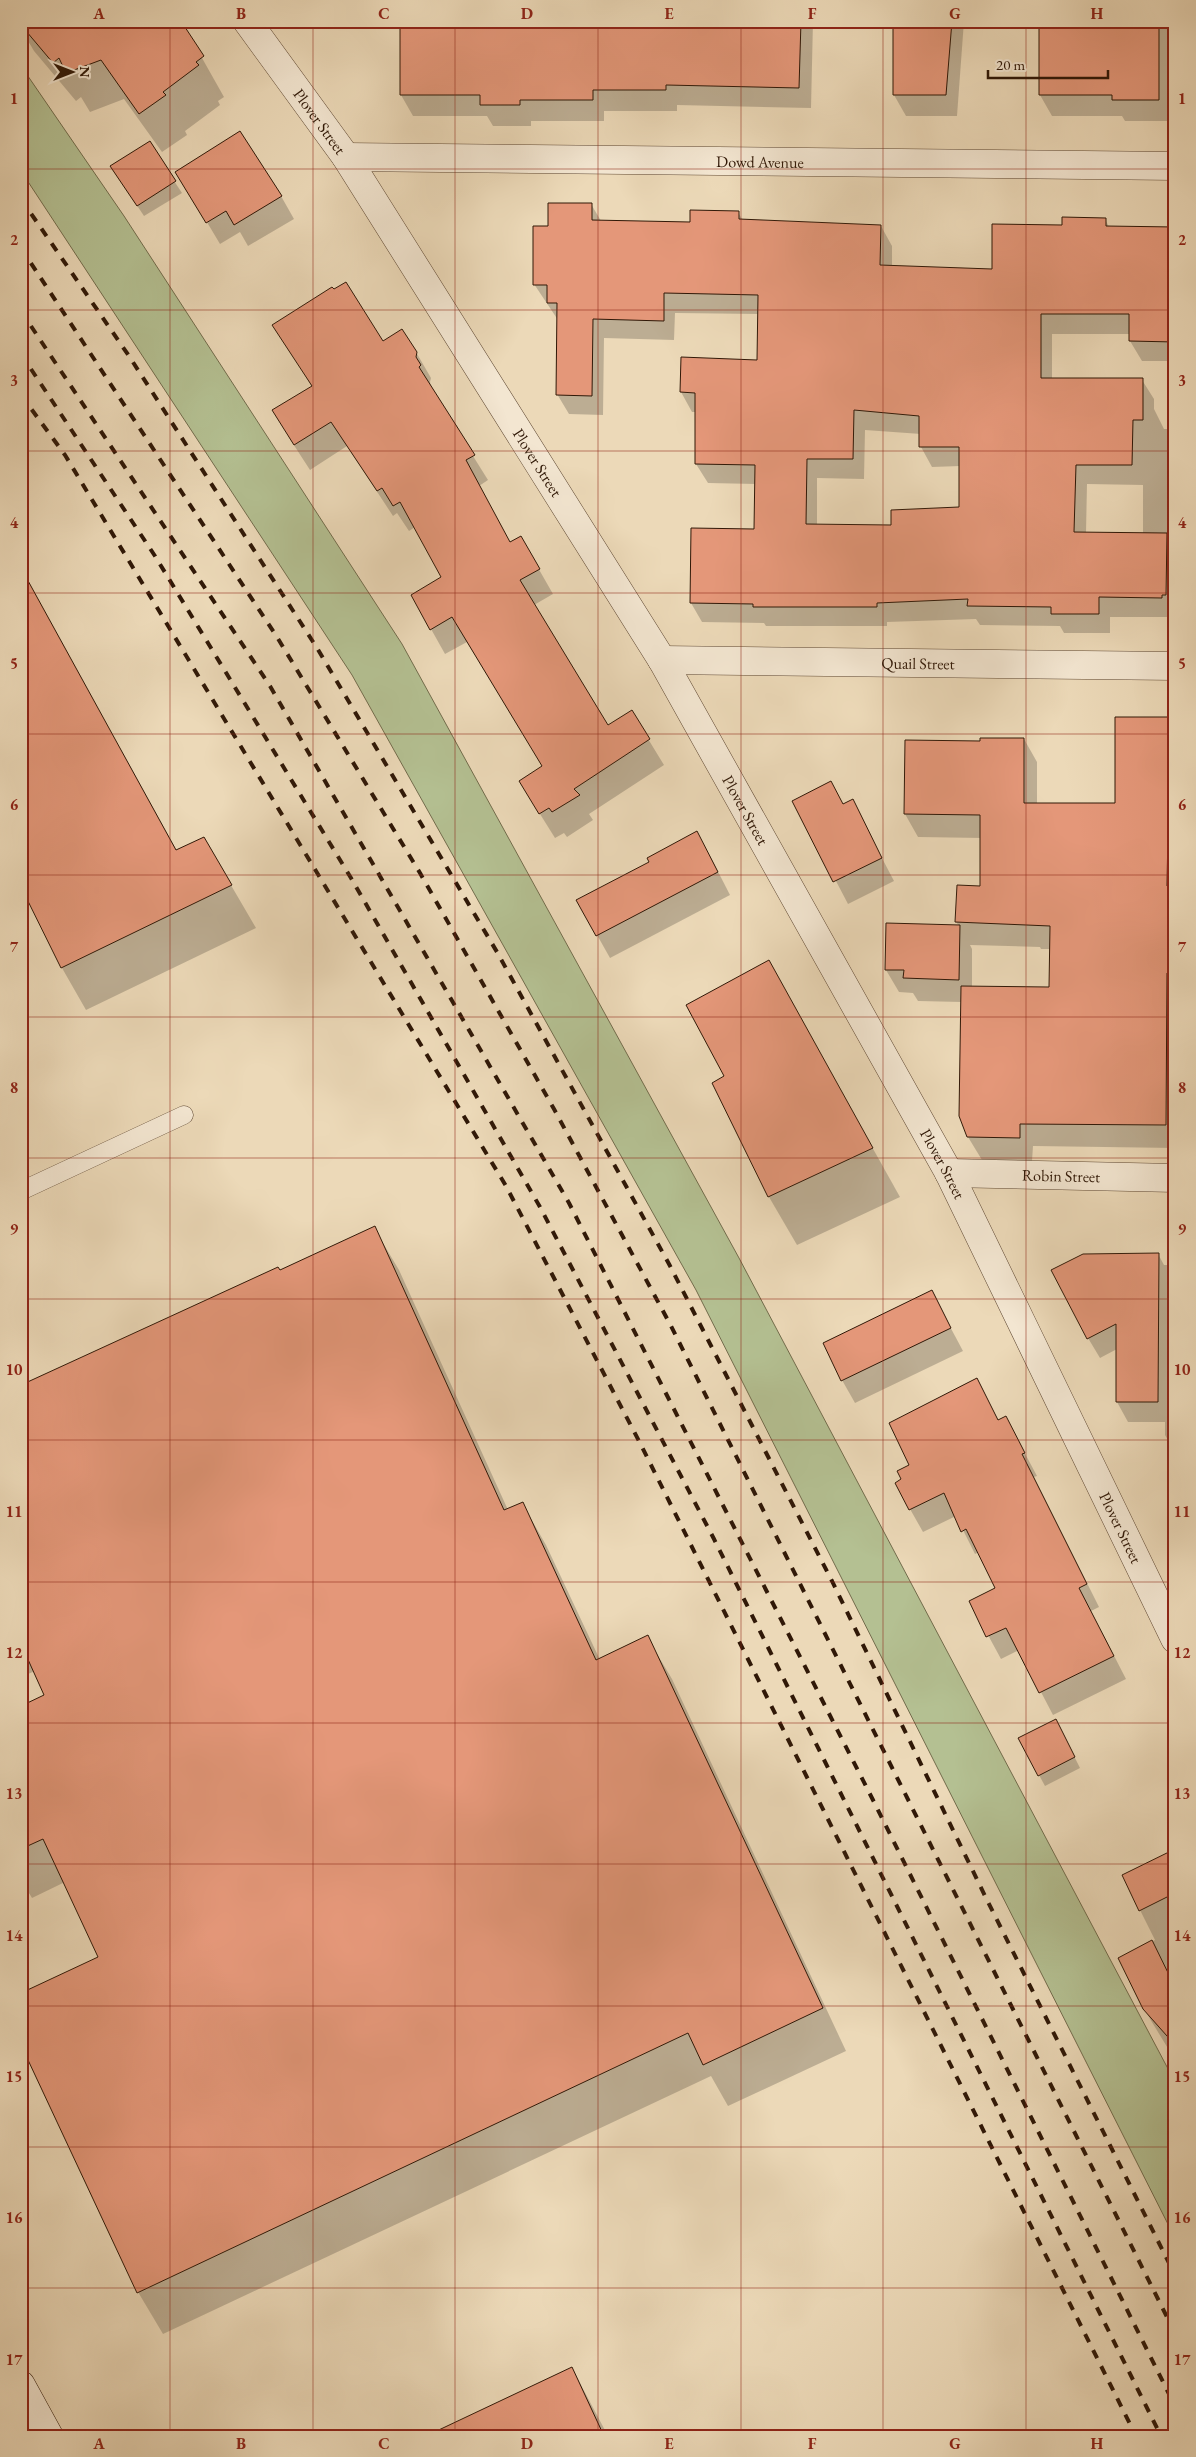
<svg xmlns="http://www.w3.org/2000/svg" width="1196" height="2457" font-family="'EB Garamond',serif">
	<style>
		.green { fill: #b4c092; stroke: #726c4c }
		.shadow { fill: #0003; fill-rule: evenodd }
		.building { fill: #e49779; stroke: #301807; fill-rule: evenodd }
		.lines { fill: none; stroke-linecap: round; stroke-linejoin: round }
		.lane-casing { stroke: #5f4833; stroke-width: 19 }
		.street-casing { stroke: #5f4833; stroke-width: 29 }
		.secondary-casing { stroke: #301807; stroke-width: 29 }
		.lane { stroke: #f3e6d1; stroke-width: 18 }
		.street { stroke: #f3e6d1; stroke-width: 28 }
		.secondary { stroke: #f3e6d1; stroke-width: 28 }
		.rail { stroke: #301807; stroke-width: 4; stroke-dasharray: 9 9; stroke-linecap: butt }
		.grid { fill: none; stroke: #8f2418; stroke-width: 1; stroke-opacity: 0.55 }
		.labels { text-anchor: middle; stroke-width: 4; stroke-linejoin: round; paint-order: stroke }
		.street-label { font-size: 16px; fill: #301807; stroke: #f3e6d1 }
		.neatline { fill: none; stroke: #8f2418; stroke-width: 2 }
		.grid-label { font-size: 16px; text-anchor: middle; font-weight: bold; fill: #8f2418 }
	</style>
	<rect width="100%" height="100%" fill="#ecd9b8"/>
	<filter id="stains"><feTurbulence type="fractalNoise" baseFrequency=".004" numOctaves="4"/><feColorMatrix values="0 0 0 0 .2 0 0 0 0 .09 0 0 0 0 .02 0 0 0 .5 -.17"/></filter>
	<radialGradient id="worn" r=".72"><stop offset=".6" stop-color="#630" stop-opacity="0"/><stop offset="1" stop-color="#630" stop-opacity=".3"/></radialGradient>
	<!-- green -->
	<path class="green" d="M 21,66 L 124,216 L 402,644 L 739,1258 L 1175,2082 L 1175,2238 L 696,1290 L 352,675 L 21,171 Z"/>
	<!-- shadow -->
	<g class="shadow">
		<path d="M 21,21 L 174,21 L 202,58 L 224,97 L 218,101 L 220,105 L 185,131 L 187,135 L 162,152 L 124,99 L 90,112 L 81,97 L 76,101 L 34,51 L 21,29 Z"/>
		<path d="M 401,21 L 813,21 L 811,108 L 677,105 L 677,111 L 604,111 L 604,121 L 531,121 L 531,126 L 493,126 L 487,116 L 413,116 L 401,95 Z"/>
		<path d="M 894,21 L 964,21 L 957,116 L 906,116 L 894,95 Z"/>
		<path d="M 1040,21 L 1175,21 L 1175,121 L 1125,121 L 1122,116 L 1052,116 L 1040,95 Z"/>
		<path d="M 149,143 L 182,193 L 144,216 L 118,177 Z"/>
		<path d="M 177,172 L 281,196 L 294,219 L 248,246 L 240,232 L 220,244 Z"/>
		<path d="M 591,204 L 601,221 L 691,223 L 738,212 L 743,221 L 881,226 L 892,246 L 892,266 L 994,270 L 1064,226 L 1105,219 L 1109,227 L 1175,228 L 1175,361 L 1142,361 L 1130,341 L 1130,334 L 1052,334 L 1052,379 L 1142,380 L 1154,399 L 1154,409 L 1164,429 L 1175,429 L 1175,617 L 1110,617 L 1110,633 L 1064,633 L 1060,626 L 980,625 L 976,619 L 887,622 L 887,626 L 766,626 L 764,623 L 702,622 L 691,603 L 755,530 L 756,484 L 708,483 L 696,464 L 696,412 L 692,412 L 681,392 L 758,362 L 759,314 L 675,313 L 674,340 L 604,338 L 603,415 L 569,414 L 557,394 L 558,320 L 534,284 L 549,227 ZM 865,430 L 921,434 L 921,447 L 932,467 L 960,466 L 960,508 L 893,526 L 817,525 L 817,478 L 864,479 ZM 1087,484 L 1143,485 L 1143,535 L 1086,533 Z"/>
		<path d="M 274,325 L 382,343 L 416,352 L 431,378 L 430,382 L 433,392 L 488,480 L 479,486 L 510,544 L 521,538 L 553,594 L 534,605 L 608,726 L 631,711 L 664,765 L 589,814 L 593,820 L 567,837 L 564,833 L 555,838 L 535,806 L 544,767 L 467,642 L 445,654 L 431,629 L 443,578 L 415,527 L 409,531 L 397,513 L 393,516 L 347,446 L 310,470 L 288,436 L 312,387 Z"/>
		<path d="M 27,581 L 177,851 L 204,839 L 256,928 L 86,1010 L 62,968 L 30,902 L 21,906 L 21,583 Z"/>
		<path d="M 1169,718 L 1175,729 L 1175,1148 L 1033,1146 L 1032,1161 L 982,1160 L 968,1137 L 962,1002 L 918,1001 L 913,993 L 899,992 L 886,970 L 959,926 L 956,922 L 958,887 L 982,887 L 982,838 L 918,837 L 905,814 L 982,742 L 1024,739 L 1037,762 L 1037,804 L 1116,804 ZM 970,945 L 1040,947 L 1041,949 L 1051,949 L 1050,989 L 972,987 L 972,949 Z"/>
		<path d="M 794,801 L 843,805 L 852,801 L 894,881 L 848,904 Z"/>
		<path d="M 710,856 L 730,895 L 610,958 L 578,901 L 651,862 Z"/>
		<path d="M 796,1011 L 900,1197 L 797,1245 L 769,1197 L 726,1077 Z"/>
		<path d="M 374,1228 L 399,1270 L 508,1510 L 522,1503 L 546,1545 L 600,1660 L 647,1637 L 672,1679 L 846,2051 L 728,2106 L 711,2076 L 163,2334 L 138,2292 L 21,2042 L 100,1958 L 65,1882 L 32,1898 L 21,1880 L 21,1761 L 46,1696 L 35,1671 L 21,1677 L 21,1386 Z"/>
		<path d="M 1158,1254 L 1164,1265 L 1175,1265 L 1175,1452 L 1165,1435 L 1165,1422 L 1128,1422 L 1117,1402 L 1117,1349 L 1100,1358 L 1088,1338 Z"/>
		<path d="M 931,1291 L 963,1351 L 855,1403 L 842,1380 Z"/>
		<path d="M 976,1380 L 999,1421 L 1006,1418 L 1037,1476 L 1034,1477 L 1099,1607 L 1091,1611 L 1126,1679 L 1053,1715 L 1019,1650 L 1001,1659 L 970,1602 L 997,1588 L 979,1552 L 975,1554 L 956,1516 L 923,1532 L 910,1509 L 902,1480 L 910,1466 Z"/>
		<path d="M 1062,1732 L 1080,1768 L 1045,1786 L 1039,1775 Z"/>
		<path d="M 1175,1851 L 1175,2060 L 1144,2009 L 1119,1958 L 1155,1940 L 1123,1876 Z"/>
		<path d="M 572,2368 L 608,2436 L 429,2436 Z"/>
	</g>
	<!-- building -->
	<g class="building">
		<path d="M 21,21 L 181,21 L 204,56 L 196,62 L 199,65 L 163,92 L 166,95 L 139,114 L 101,60 L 66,73 L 59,58 L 53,63 L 21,25 Z"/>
		<path d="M 400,21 L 801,21 L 799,88 L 666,85 L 666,90 L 593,90 L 593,100 L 520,100 L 520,105 L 480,105 L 480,95 L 400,95 Z"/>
		<path d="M 893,21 L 952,21 L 946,95 L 893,95 Z"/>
		<path d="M 1039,21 L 1159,21 L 1159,100 L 1112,100 L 1112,95 L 1039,95 Z"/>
		<path d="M 240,131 L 282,196 L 234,225 L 226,211 L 206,223 L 175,172 Z"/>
		<path d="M 150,141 L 176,181 L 137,206 L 110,166 Z"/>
		<path d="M 548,203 L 592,203 L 592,220 L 690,222 L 690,210 L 739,211 L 739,219 L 881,225 L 880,265 L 992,269 L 992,224 L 1062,225 L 1062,217 L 1106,218 L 1106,226 L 1175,227 L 1175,342 L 1129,341 L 1129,314 L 1041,314 L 1041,378 L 1143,378 L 1143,420 L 1133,420 L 1132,465 L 1076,465 L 1074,532 L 1167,533 L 1166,595 L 1162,595 L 1162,598 L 1099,597 L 1099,614 L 1051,614 L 1051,607 L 967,606 L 968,599 L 877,603 L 877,607 L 753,607 L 753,604 L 690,603 L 691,528 L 754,529 L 755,465 L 695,464 L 695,393 L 680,392 L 681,357 L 757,360 L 758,295 L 664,293 L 664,321 L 593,319 L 592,396 L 556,395 L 557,303 L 547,303 L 547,285 L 533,285 L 533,226 L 548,226 ZM 854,410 L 919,416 L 919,447 L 959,447 L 959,507 L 891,510 L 891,525 L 806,524 L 807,459 L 853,459 Z"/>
		<path d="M 346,282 L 383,341 L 402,329 L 417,352 L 416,357 L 421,365 L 419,367 L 475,455 L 466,460 L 510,542 L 521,536 L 540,569 L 520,580 L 608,725 L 632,710 L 650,739 L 574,789 L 580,795 L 552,812 L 549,808 L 539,814 L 519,781 L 542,766 L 452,617 L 430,630 L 411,595 L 441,577 L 400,502 L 393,506 L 382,488 L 377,491 L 331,422 L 294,445 L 272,410 L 312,386 L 272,325 L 332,287 L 334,289 Z"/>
		<path d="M 21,568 L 176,850 L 204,837 L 232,885 L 61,968 L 21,887 Z"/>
		<path d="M 1115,717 L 1170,717 L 1167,886 L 1175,886 L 1175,973 L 1167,973 L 1166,1125 L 1020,1124 L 1020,1138 L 967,1137 L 959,1116 L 961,986 L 1049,987 L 1050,926 L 955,922 L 957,885 L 980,886 L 980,815 L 904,814 L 905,740 L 980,741 L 980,738 L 1024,738 L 1024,803 L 1115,803 Z"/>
		<path d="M 831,781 L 843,804 L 853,799 L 882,858 L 833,882 L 792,801 Z"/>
		<path d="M 697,831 L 718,872 L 596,936 L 576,900 L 649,862 L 647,858 Z"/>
		<path d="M 886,923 L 960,925 L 959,980 L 903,978 L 904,970 L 885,970 Z"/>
		<path d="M 769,960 L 873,1148 L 768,1197 L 712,1083 L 724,1076 L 686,1005 Z"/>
		<path d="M 375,1226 L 504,1510 L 523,1502 L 596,1660 L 648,1635 L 823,2008 L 703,2065 L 688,2033 L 137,2293 L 21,2045 L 21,1993 L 98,1957 L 43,1839 L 21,1849 L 21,1706 L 44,1695 L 21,1644 L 21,1385 L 278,1267 L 280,1270 Z"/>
		<path d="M 1159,1253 L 1158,1402 L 1116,1402 L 1116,1324 L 1087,1339 L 1051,1270 L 1083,1254 Z"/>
		<path d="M 932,1290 L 951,1328 L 841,1381 L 823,1343 Z"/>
		<path d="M 977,1378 L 998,1420 L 1006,1416 L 1025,1453 L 1022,1454 L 1087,1584 L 1079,1588 L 1114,1656 L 1039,1693 L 1006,1628 L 986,1637 L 969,1601 L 995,1588 L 966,1529 L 961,1532 L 944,1493 L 909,1510 L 895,1483 L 901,1479 L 897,1471 L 909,1465 L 889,1423 Z"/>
		<path d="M 1056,1719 L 1075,1757 L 1038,1776 L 1018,1738 Z"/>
		<path d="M 1175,1849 L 1175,1893 L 1139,1911 L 1122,1875 Z"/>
		<path d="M 1152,1940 L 1175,1987 L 1175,2045 L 1143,2009 L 1118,1958 Z"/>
		<path d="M 572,2367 L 604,2436 L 426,2436 Z"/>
	</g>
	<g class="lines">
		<!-- lane casing -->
		<g class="lane-casing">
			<path id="lane" d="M 21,1191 L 184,1115"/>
		</g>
		<!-- street casing -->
		<g class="street-casing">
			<g id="street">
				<path id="s1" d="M 247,21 L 346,157 L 662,660 L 949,1173 L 1175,1639"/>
				<path id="s2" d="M 346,157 L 1175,166"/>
				<path id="s3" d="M 662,660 L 1175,666"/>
				<path id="s4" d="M 949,1173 L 1175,1178"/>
			</g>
		</g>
		<!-- secondary casing -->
		<g class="secondary-casing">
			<path id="secondary" d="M 21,2385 L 49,2436"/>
		</g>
		<!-- lane -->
		<use href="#lane" class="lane"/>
		<!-- street -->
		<use href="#street" class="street"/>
		<!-- secondary -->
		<use href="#secondary" class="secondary"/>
		<!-- rail -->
		<g class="rail">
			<path d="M 21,199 L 129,356 L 317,648 L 497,952 L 669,1264 L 832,1581 L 987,1900 L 1175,2275"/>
			<path d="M 21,248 L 277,637 L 420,873 L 554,1109 L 670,1324 L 1175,2333"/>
			<path d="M 21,311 L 270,686 L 569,1203 L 873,1800 L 1175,2406"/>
			<path d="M 21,354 L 155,556 L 351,878 L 540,1207 L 714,1539 L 1161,2436"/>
			<path d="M 21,395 L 65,455 L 506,1186 L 640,1443 L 1136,2436"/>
		</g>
	</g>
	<!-- grid -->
	<path class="grid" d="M 170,21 L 170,2436M 313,21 L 313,2436M 455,21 L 455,2436M 598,21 L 598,2436M 741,21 L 741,2436M 883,21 L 883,2436M 1026,21 L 1026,2436M 21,169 L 1175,169M 21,310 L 1175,310M 21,451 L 1175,451M 21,593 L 1175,593M 21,734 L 1175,734M 21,875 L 1175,875M 21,1017 L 1175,1017M 21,1158 L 1175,1158M 21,1299 L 1175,1299M 21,1440 L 1175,1440M 21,1582 L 1175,1582M 21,1723 L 1175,1723M 21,1864 L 1175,1864M 21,2006 L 1175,2006M 21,2147 L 1175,2147M 21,2288 L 1175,2288"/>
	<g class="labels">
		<!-- street labels -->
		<g class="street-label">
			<text dy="6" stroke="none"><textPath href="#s1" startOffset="124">Plover Street</textPath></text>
			<text dy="6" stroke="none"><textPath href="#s2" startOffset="414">Dowd Avenue</textPath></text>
			<text dy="6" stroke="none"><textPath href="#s1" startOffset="529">Plover Street</textPath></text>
			<text dy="6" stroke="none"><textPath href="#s3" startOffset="256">Quail Street</textPath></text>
			<text dy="6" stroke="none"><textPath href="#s1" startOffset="934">Plover Street</textPath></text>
			<text dy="6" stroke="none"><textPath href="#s1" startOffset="1339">Plover Street</textPath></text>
			<text dy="6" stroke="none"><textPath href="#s4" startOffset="112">Robin Street</textPath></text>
			<text dy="6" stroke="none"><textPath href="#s1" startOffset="1744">Plover Street</textPath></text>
		</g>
	</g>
	<!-- margin -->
	<rect width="1196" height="2457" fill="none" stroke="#ecd9b8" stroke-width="55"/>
	<!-- north arrow -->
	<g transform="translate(72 72) rotate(90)" stroke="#f3e6d1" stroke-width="4" paint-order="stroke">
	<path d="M0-4L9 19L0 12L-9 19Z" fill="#301807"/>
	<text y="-8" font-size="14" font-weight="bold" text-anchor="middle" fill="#301807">N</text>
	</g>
	<!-- scale -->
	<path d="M988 70v8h120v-8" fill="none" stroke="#301807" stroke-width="2.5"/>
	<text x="996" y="70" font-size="15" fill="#301807" stroke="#f3e6d1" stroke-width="4" paint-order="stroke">20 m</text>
	<rect x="28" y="28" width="1140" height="2402" class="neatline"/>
	<g class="grid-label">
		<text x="99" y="19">A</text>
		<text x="241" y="19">B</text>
		<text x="384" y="19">C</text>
		<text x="527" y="19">D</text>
		<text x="669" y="19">E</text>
		<text x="812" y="19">F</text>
		<text x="955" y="19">G</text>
		<text x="1097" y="19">H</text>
		<text x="14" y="104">1</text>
		<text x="1182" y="104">1</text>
		<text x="14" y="245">2</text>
		<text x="1182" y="245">2</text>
		<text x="14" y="386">3</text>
		<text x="1182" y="386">3</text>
		<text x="14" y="528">4</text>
		<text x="1182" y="528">4</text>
		<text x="14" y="669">5</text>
		<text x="1182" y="669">5</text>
		<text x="14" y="810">6</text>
		<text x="1182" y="810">6</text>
		<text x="14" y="952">7</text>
		<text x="1182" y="952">7</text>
		<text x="14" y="1093">8</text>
		<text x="1182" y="1093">8</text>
		<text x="14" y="1234">9</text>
		<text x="1182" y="1234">9</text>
		<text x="14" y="1375">10</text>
		<text x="1182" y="1375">10</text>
		<text x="14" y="1517">11</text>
		<text x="1182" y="1517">11</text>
		<text x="14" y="1658">12</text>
		<text x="1182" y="1658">12</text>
		<text x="14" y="1799">13</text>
		<text x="1182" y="1799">13</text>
		<text x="14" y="1941">14</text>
		<text x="1182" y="1941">14</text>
		<text x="14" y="2082">15</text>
		<text x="1182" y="2082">15</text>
		<text x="14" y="2223">16</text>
		<text x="1182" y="2223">16</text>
		<text x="14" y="2365">17</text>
		<text x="1182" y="2365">17</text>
		<text x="99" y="2449">A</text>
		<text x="241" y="2449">B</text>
		<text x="384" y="2449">C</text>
		<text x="527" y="2449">D</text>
		<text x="669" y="2449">E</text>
		<text x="812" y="2449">F</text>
		<text x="955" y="2449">G</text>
		<text x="1097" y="2449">H</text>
	</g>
	<rect width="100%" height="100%" filter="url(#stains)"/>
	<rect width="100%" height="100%" fill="url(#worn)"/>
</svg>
